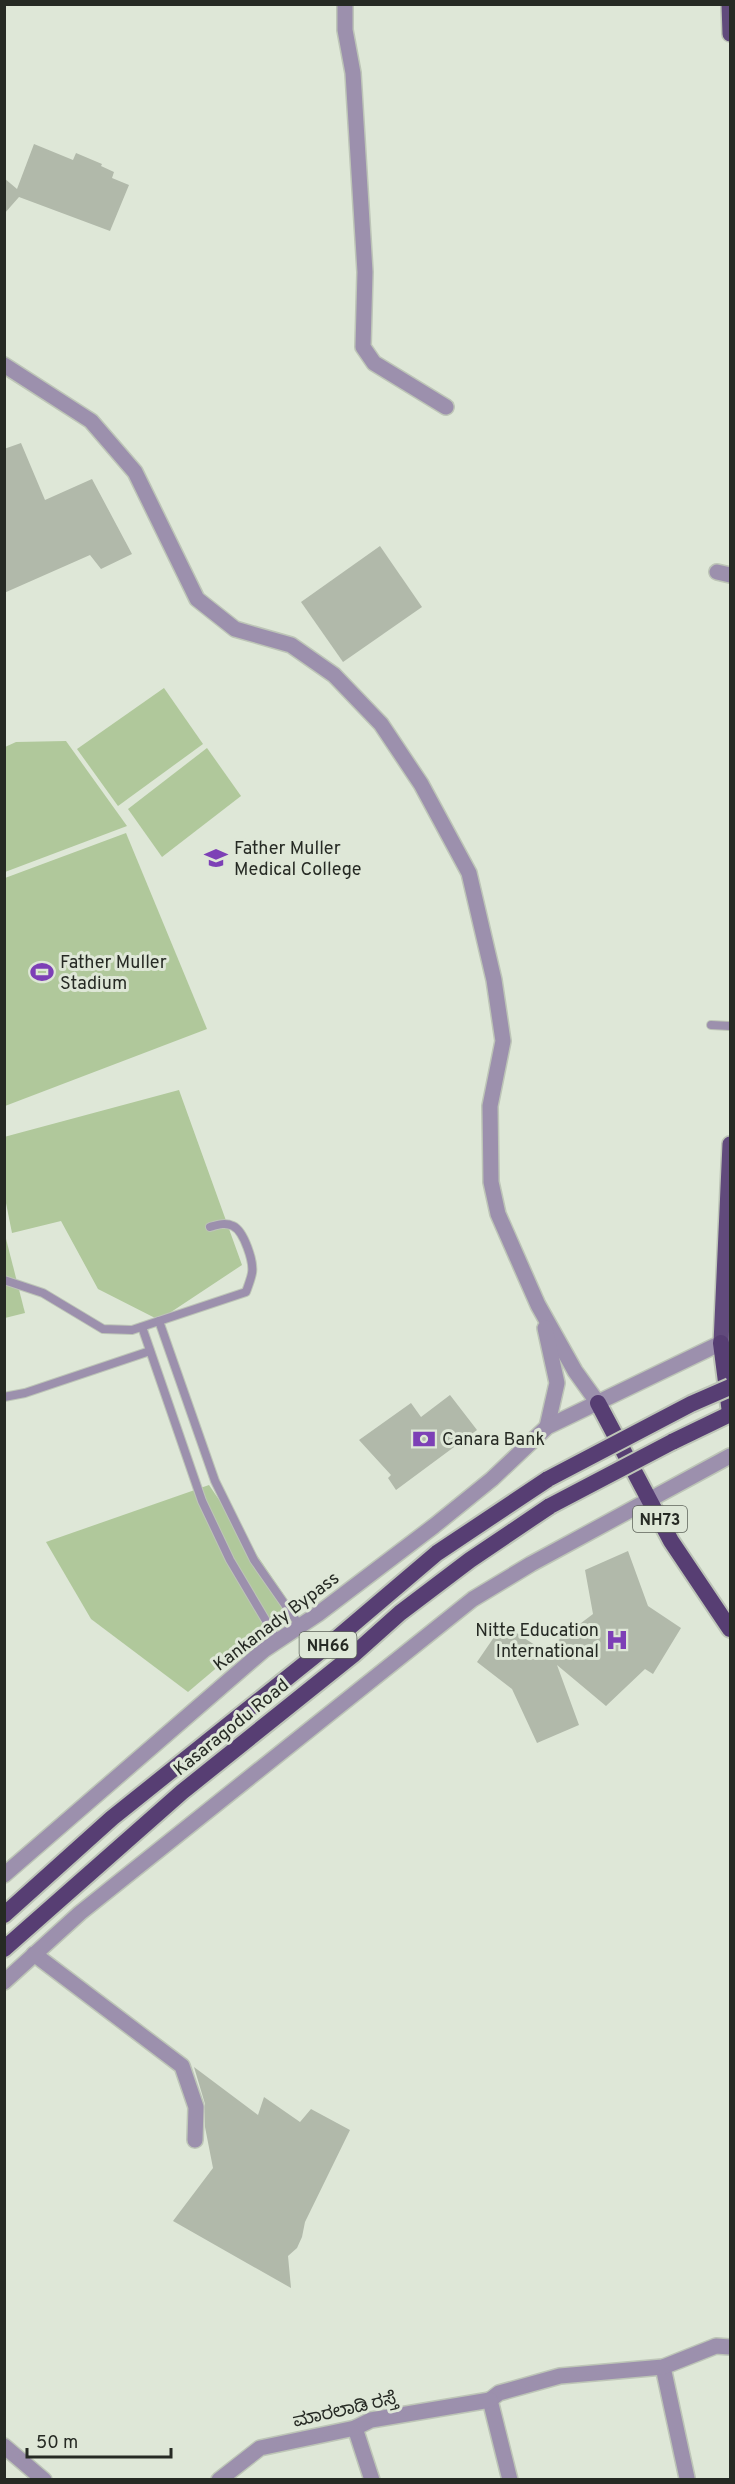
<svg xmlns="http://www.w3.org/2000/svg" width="735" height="2484" font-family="Overpass,'Noto Sans Kannada',sans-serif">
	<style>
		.green { fill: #b0c89b }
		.building { fill: #b1b9aa }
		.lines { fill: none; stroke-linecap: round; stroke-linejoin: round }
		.service-casing { stroke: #bdc5b7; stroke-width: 10 }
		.minor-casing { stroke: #bdc5b7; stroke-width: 18 }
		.tertiary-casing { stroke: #bdc5b7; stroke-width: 18 }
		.primary-casing { stroke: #bdc5b7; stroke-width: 18 }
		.trunk-casing { stroke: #bdc5b7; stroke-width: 20 }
		.service { stroke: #9c90ad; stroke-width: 8 }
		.minor { stroke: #9c90ad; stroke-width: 15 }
		.tertiary { stroke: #9c90ad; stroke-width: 15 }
		.primary { stroke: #614a7c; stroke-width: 15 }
		.trunk { stroke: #573e73; stroke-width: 16 }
		.trunk-bridge-casing { stroke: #bdc5b7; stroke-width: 20; stroke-linecap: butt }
		.trunk-bridge { stroke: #573e73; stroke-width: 16 }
		.labels { text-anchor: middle; stroke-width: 6; stroke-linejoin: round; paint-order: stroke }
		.shield { fill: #dee7d7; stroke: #5d635a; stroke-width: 1.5 }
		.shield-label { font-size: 16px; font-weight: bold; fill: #262a24 }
		.poi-label { font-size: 18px; fill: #262a24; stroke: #dee7d7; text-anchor: start }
		.street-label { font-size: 18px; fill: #262a24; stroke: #dee7d7 }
	</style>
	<rect width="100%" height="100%" fill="#dee7d7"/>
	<!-- green -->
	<g class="green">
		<path d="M 164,688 L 203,744 L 118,806 L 77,749 Z"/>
		<path d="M 66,741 L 127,826 L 5,872 L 5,747 L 16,742 Z"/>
		<path d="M 207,748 L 241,796 L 162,857 L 128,809 Z"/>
		<path d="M 126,833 L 207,1029 L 5,1106 L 5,878 Z"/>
		<path d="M 179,1090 L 242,1265 L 159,1320 L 98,1289 L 61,1221 L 12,1233 L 5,1198 L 4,1137 Z"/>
		<path d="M 4,1231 L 25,1313 L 5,1318 L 4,1318 Z"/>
		<path d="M 209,1485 L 291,1605 L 188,1692 L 91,1619 L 46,1542 Z"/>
	</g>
	<!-- building -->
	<g class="building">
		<path d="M 34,144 L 73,160 L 76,153 L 102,164 L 101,166 L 114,172 L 112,178 L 129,185 L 110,231 L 19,197 L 4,214 L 4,178 L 17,189 Z"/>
		<path d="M 21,443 L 45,500 L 92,479 L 132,554 L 101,569 L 90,555 L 4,593 L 4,449 Z"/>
		<path d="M 380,546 L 422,607 L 343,662 L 301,602 Z"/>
		<path d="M 450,1395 L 477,1430 L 396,1490 L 388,1478 L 391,1475 L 359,1440 L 411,1403 L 421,1417 Z"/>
		<path d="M 628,1551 L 648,1606 L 681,1628 L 653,1674 L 645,1669 L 606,1706 L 557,1665 L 579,1725 L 537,1743 L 512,1689 L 477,1662 L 503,1624 L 544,1651 L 593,1614 L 585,1570 Z"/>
		<path d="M 194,2067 L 258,2115 L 264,2097 L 300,2122 L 311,2109 L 350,2130 L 305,2222 L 302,2237 L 297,2248 L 288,2256 L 291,2288 L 173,2221 L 213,2168 L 205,2127 L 205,2104 Z"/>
	</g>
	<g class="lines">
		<!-- service casing -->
		<g class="service-casing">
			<g id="service">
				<path d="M 711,1025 L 730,1026"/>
				<path d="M 4,1280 L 43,1293 L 103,1329 L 132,1330 L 246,1292 C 248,1286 251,1279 252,1273 C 254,1262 244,1231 233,1226 C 225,1222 217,1225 210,1227"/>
				<path d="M 159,1321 L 215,1481 L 254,1560 L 300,1626"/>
				<path d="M 142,1327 L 202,1501 L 230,1560 L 278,1641"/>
				<path d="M 4,1397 L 25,1393 L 150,1351"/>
			</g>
		</g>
		<!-- minor casing -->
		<g class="minor-casing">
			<g id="minor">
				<path d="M 345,4 L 345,30 L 353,73 L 365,272 L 363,347 L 374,363 L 446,407"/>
				<path d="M 717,572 L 730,575"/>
				<path d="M 34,1954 L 182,2066 L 196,2107 L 195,2140"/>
				<path d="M 663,2367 L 687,2478"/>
				<path d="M 490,2400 L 499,2393 L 560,2376 L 663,2367 L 716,2346 L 730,2347"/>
				<path d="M 490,2400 L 510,2480"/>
				<path d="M 355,2428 L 372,2480"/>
				<path d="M 4,2446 L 44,2480"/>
				<path d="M 219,2480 L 260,2448 L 355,2428 L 371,2420 L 490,2400"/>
			</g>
		</g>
		<!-- tertiary casing -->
		<g class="tertiary-casing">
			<g id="tertiary">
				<path d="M 4,365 L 91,421 L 135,472 L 197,599 L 235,629 L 291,645 L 334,675 L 381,724 L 421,784 L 469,873 L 494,980 L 503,1041 L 490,1106 L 491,1182 L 498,1214 L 538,1305 L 575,1371 L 598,1403"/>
				<path d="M 545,1328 L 557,1383 L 547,1427"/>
				<path d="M 4,1875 L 264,1650 L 318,1614 L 434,1526 L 492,1479 L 547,1427 L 721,1343 L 730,1341"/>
				<path d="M 4,1982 L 80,1913 L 473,1599 L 531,1564 L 730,1456"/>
			</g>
		</g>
		<!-- primary casing -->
		<g class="primary-casing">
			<g id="primary">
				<path d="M 729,4 L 730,34"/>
				<path d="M 721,1343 L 730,1144"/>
			</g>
		</g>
		<!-- trunk casing -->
		<g class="trunk-casing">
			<g id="trunk">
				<path d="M 721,1343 L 730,1413"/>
				<path d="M 598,1403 L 671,1541 L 730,1629"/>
				<path d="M 672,1442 L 730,1414"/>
				<path d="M 4,1915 L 112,1818 L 337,1638 L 437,1553 L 548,1479"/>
				<path d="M 4,1949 L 182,1792 L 353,1655 L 400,1613 L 470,1560 L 550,1506"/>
			</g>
		</g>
		<!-- service -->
		<use href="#service" class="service"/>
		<!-- minor -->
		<use href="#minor" class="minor"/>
		<!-- tertiary -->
		<use href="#tertiary" class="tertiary"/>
		<!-- primary -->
		<use href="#primary" class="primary"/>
		<!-- trunk -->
		<use href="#trunk" class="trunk"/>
		<!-- trunk-bridge casing -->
		<g class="trunk-bridge-casing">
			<g id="trunk-bridge">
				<path d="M 548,1479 L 691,1404 L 730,1387"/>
				<path d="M 550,1506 L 672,1442"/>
			</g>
		</g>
		<!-- trunk-bridge -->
		<use href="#trunk-bridge" class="trunk-bridge"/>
	</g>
	<!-- icons -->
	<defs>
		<g id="university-bare" transform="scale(1.8)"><path d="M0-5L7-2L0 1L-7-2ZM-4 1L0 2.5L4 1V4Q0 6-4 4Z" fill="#7d40b6" stroke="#dee7d7" stroke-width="2.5" paint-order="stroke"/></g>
		<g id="stadium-bare" transform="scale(1.8)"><path d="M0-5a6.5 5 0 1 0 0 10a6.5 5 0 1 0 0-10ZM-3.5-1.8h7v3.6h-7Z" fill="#7d40b6" stroke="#dee7d7" stroke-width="2.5" paint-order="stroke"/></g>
		<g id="bank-bare" transform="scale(1.8)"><path d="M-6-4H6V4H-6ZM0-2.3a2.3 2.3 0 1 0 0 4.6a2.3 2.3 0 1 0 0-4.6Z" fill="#7d40b6" stroke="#dee7d7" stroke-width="2.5" paint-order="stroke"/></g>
		<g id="hospital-bare" transform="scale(1.8)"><path d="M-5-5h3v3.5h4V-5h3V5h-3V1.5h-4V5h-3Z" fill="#7d40b6" stroke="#dee7d7" stroke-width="2.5" paint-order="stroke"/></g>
	</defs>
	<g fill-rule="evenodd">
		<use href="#university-bare" x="216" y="858"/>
		<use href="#stadium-bare" x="42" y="972"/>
		<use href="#bank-bare" x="424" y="1439"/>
		<use href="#hospital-bare" x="617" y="1640"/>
	</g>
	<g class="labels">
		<!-- shield labels -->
		<g class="shield">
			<rect x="633" y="1506" width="54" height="26" rx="4.5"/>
			<rect x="299.5" y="1632" width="57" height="26" rx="4.5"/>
		</g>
		<g class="shield-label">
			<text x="660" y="1525">NH73</text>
			<text x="328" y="1651">NH66</text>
		</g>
		<!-- poi labels -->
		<g class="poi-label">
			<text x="234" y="854">Father Muller<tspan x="234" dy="21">Medical College</tspan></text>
			<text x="60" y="968">Father Muller<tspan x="60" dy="21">Stadium</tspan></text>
			<text x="442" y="1445">Canara Bank</text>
			<text x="599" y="1636" text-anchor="end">Nitte Education<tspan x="599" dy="21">International</tspan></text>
		</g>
		<!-- street labels -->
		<g class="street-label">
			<text transform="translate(276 1621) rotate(-37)" y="6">Kankanady Bypass</text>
			<text transform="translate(231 1727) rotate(-39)" y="6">Kasaragodu Road</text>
			<text transform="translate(345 2409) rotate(-13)" y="6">ಮಾರಲಾಡಿ ರಸ್ತೆ</text>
		</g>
	</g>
	<!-- border -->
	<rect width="735" height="2484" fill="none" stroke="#262a24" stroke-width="12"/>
	<!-- scale -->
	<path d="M27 2448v9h144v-9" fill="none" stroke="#262a24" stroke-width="3"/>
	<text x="36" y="2448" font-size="18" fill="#262a24" stroke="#dee7d7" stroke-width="4.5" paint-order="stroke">50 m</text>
</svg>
